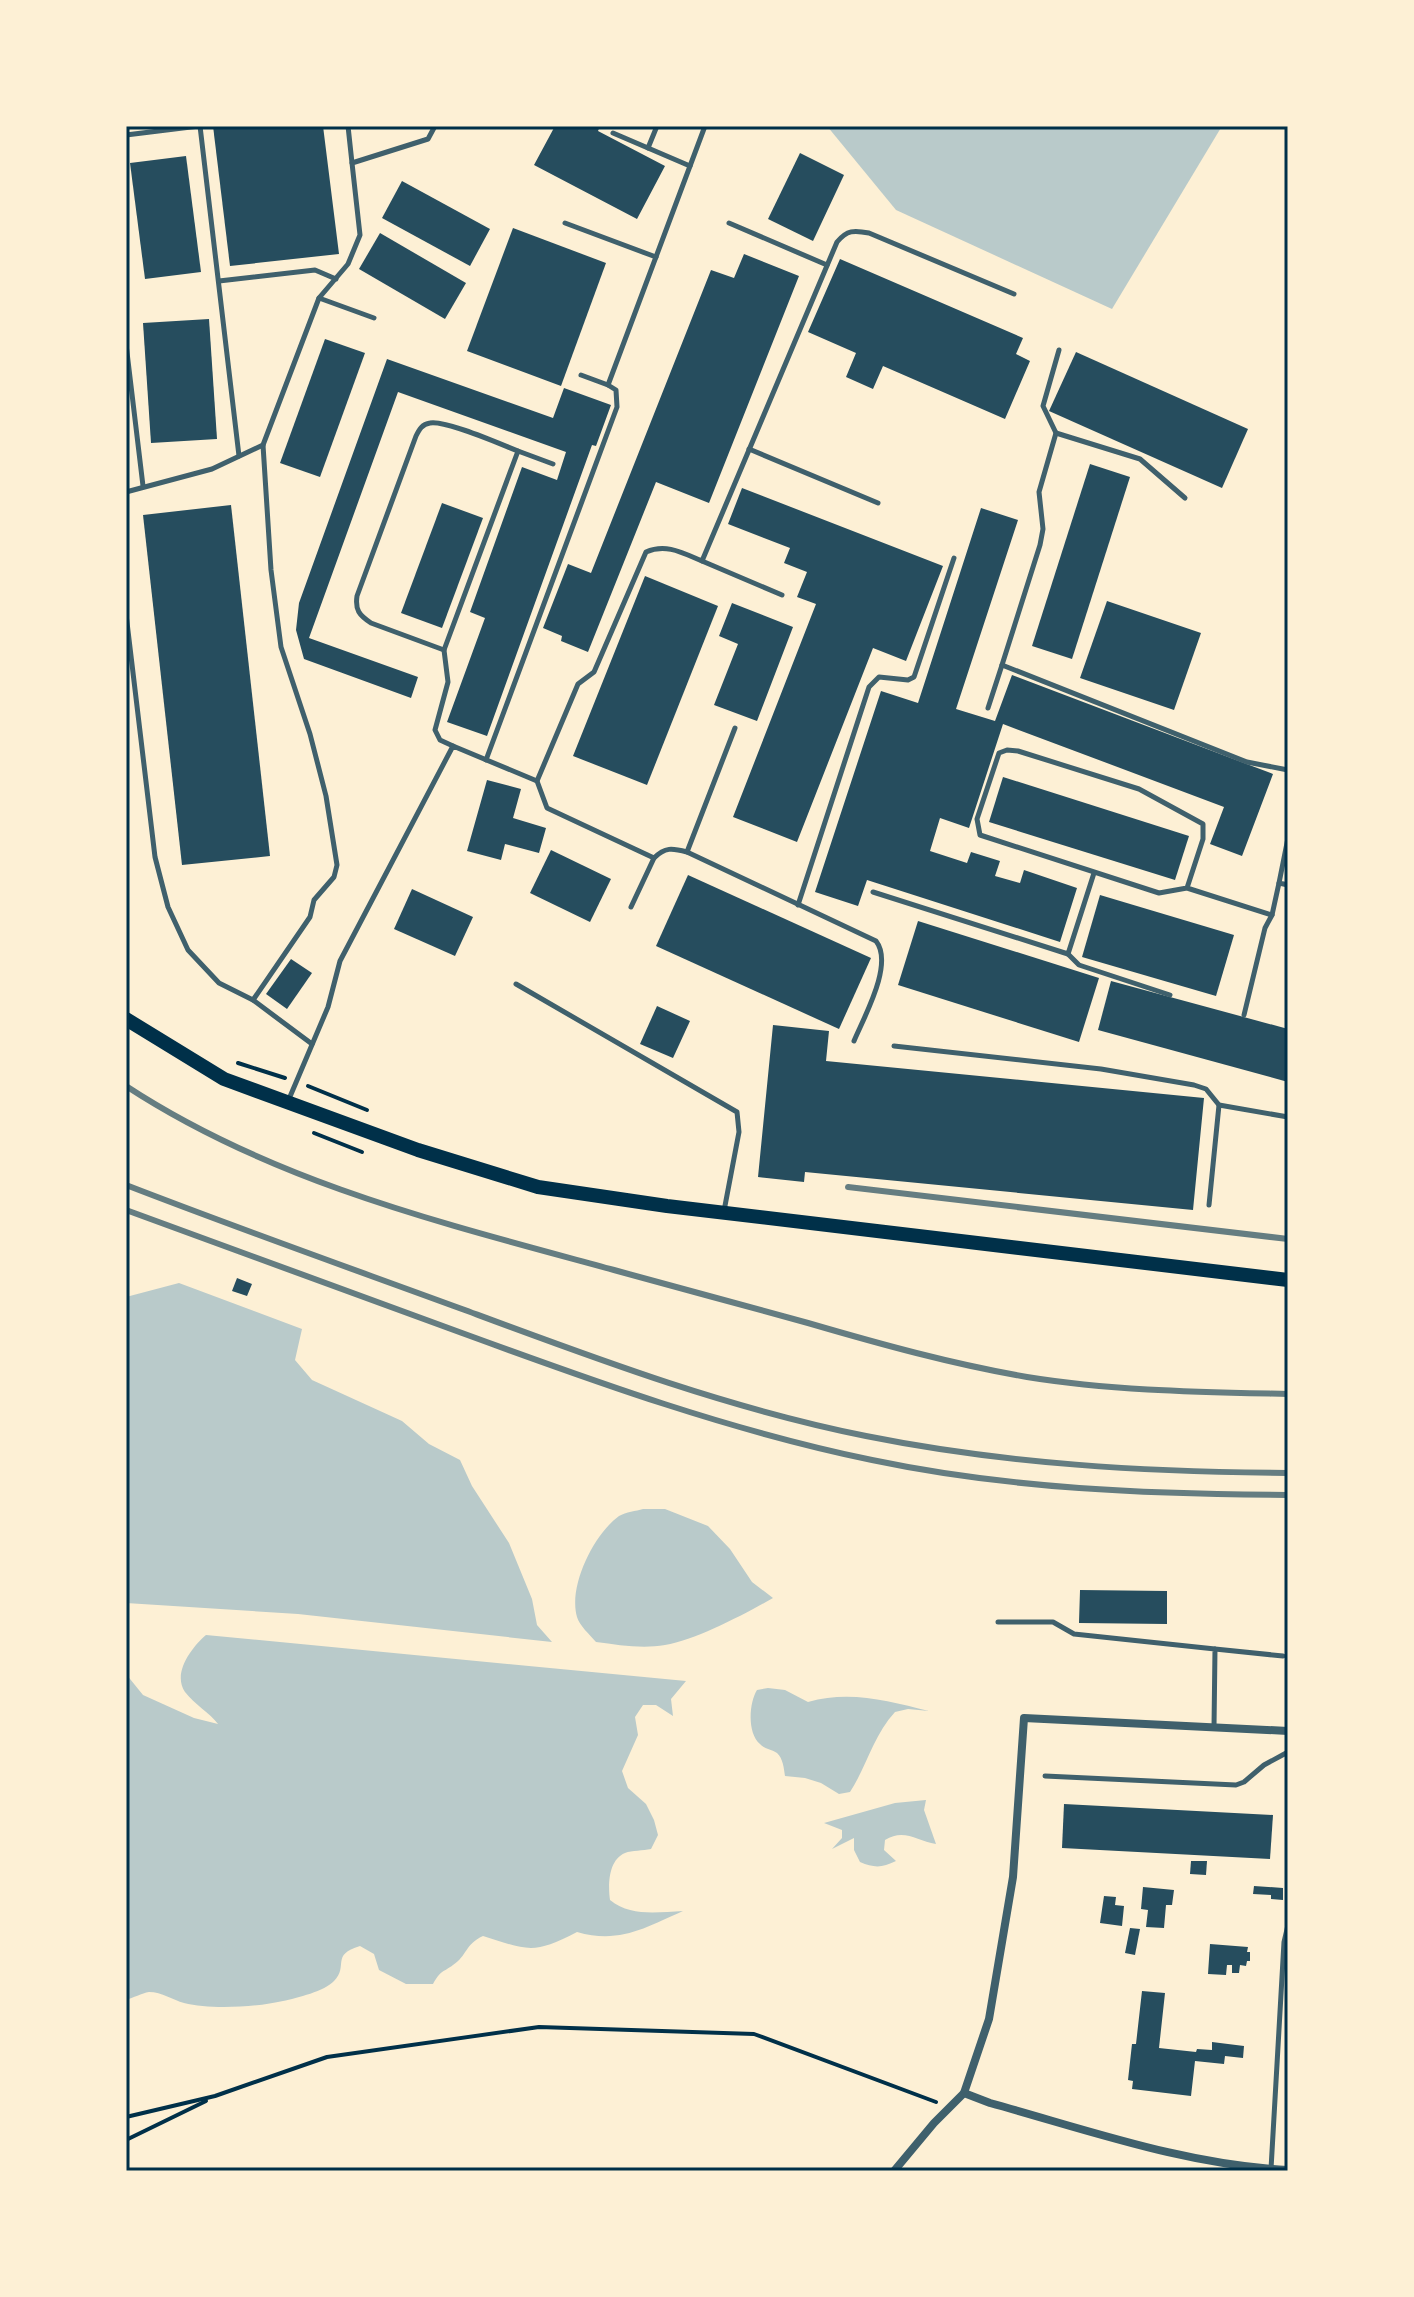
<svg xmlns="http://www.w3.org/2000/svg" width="1414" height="2297" font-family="Raleway,sans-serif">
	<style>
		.green { fill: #b9caca }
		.building { fill: #264d5e }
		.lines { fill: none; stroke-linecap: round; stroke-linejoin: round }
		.path { stroke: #003049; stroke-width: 4 }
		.service { stroke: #3f606c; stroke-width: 5 }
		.minor { stroke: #3f606c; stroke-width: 8 }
		.secondary { stroke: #003049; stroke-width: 14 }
		.rail { stroke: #657d81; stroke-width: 6 }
		.neatline { fill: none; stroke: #003049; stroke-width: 3 }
	</style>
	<rect width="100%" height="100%" fill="#fdf0d5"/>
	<!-- green -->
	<g class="green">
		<path d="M 827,126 L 1222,126 L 1112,309 L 896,210 Z"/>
		<path d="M 179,1283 L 302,1329 L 295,1360 L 312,1380 L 402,1421 L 429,1444 L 460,1460 L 472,1486 L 509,1543 L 532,1599 L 537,1625 L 552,1642 L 298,1614 L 126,1603 L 126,1297 Z"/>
		<path d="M 643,1509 L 665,1509 L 708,1526 L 730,1549 L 752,1582 L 773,1598 C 745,1614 696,1640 665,1645 C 642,1649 619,1645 596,1642 C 590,1635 579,1625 577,1617 C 568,1586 594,1534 619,1516 C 626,1512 636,1511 643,1509 Z"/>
		<path d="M 206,1635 L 686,1681 L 671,1699 L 673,1716 L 656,1705 L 643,1705 L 635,1717 L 638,1735 L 622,1771 L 628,1788 L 646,1804 L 654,1820 L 658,1835 L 651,1849 C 643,1851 632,1850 625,1853 C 608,1860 608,1886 610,1900 C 631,1917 658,1912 683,1911 C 645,1928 619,1944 577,1932 C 533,1955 528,1950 483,1936 C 465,1944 467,1956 453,1965 C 442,1973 441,1970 433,1984 L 406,1984 L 379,1970 L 374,1954 L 360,1946 C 330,1955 349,1966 334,1981 C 325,1991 297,1998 283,2001 C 257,2007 211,2010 184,2003 C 173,2000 162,1992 149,1992 C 142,1993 133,1998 126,2000 L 126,1674 L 143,1695 L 194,1718 L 218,1724 C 210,1713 194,1704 185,1692 C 172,1673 192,1647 206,1635 Z"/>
		<path d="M 768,1688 L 785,1690 L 808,1702 C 850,1690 888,1701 929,1711 L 908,1709 L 895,1712 C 873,1736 867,1766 850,1792 L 839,1794 L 821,1783 L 805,1778 L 785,1776 C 784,1769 783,1758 777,1753 C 772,1749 764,1749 760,1744 C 747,1733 749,1703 757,1690 Z"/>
		<path d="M 926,1800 L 924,1810 L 936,1844 C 917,1841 904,1828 885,1840 L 884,1850 L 896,1861 C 882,1868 874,1868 860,1862 L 854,1850 L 854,1838 L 832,1849 L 842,1838 L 842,1830 L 824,1823 L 895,1803 Z"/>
	</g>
	<!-- building -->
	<g class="building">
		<path d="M 213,126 L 323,126 L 339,254 L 230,266 Z"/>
		<path d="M 555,126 L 600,126 L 598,131 L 665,166 L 637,219 L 534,165 Z"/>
		<path d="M 800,153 L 844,175 L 813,241 L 768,219 Z"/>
		<path d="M 186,156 L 201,272 L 145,279 L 130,163 Z"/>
		<path d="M 402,181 L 490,229 L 470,266 L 382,218 Z"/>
		<path d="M 513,228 L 606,263 L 561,386 L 467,351 Z"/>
		<path d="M 380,233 L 466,283 L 445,319 L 359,269 Z"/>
		<path d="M 744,254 L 799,276 L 709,503 L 656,482 L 588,652 L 561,641 L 562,636 L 543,628 L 568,564 L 591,573 L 711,270 L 734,278 Z"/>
		<path d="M 840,259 L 1023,338 L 1016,354 L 1030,361 L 1005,419 L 883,366 L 873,389 L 846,377 L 856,353 L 808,332 Z"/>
		<path d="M 209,319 L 217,439 L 151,443 L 143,323 Z"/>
		<path d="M 325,339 L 365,353 L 320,477 L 280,463 Z"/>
		<path d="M 1076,352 L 1248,429 L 1222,488 L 1049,411 Z"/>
		<path d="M 387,359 L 553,418 L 564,388 L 611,405 L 596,446 L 592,445 L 487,736 L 447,722 L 485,618 L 470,612 L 522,467 L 557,480 L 566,452 L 398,392 L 309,638 L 418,677 L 411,698 L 304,659 L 296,630 L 299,603 Z"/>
		<path d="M 1090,464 L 1130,477 L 1072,659 L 1032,646 Z"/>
		<path d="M 742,488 L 943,566 L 906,661 L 873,648 L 797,842 L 733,817 L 816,604 L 797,597 L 807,572 L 784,563 L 790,548 L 728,524 Z"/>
		<path d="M 442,503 L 483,518 L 442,628 L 401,613 Z"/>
		<path d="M 231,505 L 270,856 L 182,865 L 143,515 Z"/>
		<path d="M 981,508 L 1018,520 L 956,709 L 995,721 L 1012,675 L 1273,774 L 1242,856 L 1210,844 L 1224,807 L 1003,724 L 969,828 L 940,818 L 930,851 L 967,863 L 971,852 L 1000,861 L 995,876 L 1020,883 L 1024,870 L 1077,888 L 1060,942 L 867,880 L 858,906 L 815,892 L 881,691 L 918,703 Z"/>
		<path d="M 645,576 L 718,606 L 647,785 L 573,756 Z"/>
		<path d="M 1107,601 L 1201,633 L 1174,710 L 1080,678 Z"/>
		<path d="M 732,603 L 793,627 L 757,721 L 714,705 L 738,644 L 719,636 Z"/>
		<path d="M 1003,777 L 1189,836 L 1175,880 L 989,822 Z"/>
		<path d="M 487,780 L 521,789 L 513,818 L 546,828 L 539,853 L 505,844 L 501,860 L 467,851 Z"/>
		<path d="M 551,850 L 611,879 L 590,922 L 530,893 Z"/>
		<path d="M 688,875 L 871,958 L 839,1029 L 656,946 Z"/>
		<path d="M 412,889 L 473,917 L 455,956 L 394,929 Z"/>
		<path d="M 1100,895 L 1234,935 L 1216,996 L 1082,957 Z"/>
		<path d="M 918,921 L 1099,978 L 1079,1042 L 898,985 Z"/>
		<path d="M 291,959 L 312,973 L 287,1009 L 266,994 Z"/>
		<path d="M 1111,981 L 1288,1029 L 1288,1082 L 1098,1030 Z"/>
		<path d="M 657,1006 L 690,1021 L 673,1058 L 640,1044 Z"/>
		<path d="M 773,1025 L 829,1031 L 826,1061 L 1204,1098 L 1193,1210 L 805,1172 L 804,1182 L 758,1177 Z"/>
		<path d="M 237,1278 L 252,1284 L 247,1296 L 232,1291 Z"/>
		<path d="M 1080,1590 L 1167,1591 L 1167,1624 L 1079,1623 Z"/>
		<path d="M 1064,1804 L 1273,1815 L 1270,1859 L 1062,1848 Z"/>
		<path d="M 1191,1861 L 1207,1861 L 1206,1875 L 1190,1874 Z"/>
		<path d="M 1254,1886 L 1283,1888 L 1283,1900 L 1271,1899 L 1271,1895 L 1253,1894 Z"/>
		<path d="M 1143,1887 L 1174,1890 L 1172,1905 L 1166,1905 L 1164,1928 L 1146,1927 L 1148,1910 L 1141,1909 Z"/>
		<path d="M 1104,1896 L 1116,1897 L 1115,1905 L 1124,1906 L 1122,1926 L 1100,1923 Z"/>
		<path d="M 1130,1928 L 1140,1929 L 1135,1955 L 1125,1953 Z"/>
		<path d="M 1210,1944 L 1248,1947 L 1247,1952 L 1250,1952 L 1250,1961 L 1247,1961 L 1246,1966 L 1240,1965 L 1239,1973 L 1232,1973 L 1232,1965 L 1227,1965 L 1226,1975 L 1208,1974 Z"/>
		<path d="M 1142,1991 L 1165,1993 L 1159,2048 L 1196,2052 L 1197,2049 L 1212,2050 L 1212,2042 L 1244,2046 L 1243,2058 L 1225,2056 L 1224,2064 L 1195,2061 L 1191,2096 L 1132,2089 L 1133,2081 L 1128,2080 L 1132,2044 L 1136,2044 Z"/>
	</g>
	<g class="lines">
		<!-- path -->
		<g class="path">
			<path d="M 238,1063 L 285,1078"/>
			<path d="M 308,1086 L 367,1110"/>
			<path d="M 314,1133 L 362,1152"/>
			<path d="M 126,2117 L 215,2096 L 327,2057 L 539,2027 L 754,2034 L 936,2102"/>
			<path d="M 126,2140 L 206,2101"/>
		</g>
		<!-- service -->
		<g class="service">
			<path d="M 200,126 L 239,456"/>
			<path d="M 348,126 L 352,163"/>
			<path d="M 613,133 L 690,166"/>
			<path d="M 126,135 L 199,126"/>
			<path d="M 648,148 L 657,126"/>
			<path d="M 565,223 L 656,257"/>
			<path d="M 729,223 L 827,265"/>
			<path d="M 219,281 L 315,270 L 336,279"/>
			<path d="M 319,298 L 374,318"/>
			<path d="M 126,344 L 143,486"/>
			<path d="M 1059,350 L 1043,406 L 1056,433 L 1039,492 L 1043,529 L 1040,545 L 1002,665 L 1247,762 L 1288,770"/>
			<path d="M 581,375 L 608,385"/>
			<path d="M 1056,433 L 1140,459 L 1185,498"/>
			<path d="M 749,449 L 878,503"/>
			<path d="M 126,492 L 212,469 L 263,445"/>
			<path d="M 702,561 L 782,595"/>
			<path d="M 126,614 L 155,857 L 168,907 L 188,950 L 219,983 L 253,1000"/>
			<path d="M 444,650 L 371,623 C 359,615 355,610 357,596 L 416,436 C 419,430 422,424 430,423 C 446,420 500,444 518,451"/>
			<path d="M 988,708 L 1002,665"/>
			<path d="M 453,746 L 440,740 L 435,730 L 448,682 L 444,650 L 518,451 L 553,464"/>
			<path d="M 486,760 L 617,407 L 616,390 L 608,385 L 705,126"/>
			<path d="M 537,781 L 578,684 L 594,672 L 646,552 C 666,543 683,553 702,561 L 837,242 C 847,230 854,230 869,233 L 1014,294"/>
			<path d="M 1288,838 L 1279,883 L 1288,885"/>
			<path d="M 687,852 L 735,728"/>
			<path d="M 1187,888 L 1159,893 L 980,835 L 977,819 L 999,753 L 1007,750 L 1018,751 L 1139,789 L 1203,824 L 1203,839 L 1187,888 L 1272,915 L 1279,883"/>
			<path d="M 873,892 L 1068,954 L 1094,873"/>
			<path d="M 798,905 L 869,687 L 879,677 L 908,680 L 914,677 L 954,558"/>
			<path d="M 631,907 L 654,858"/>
			<path d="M 1068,954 L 1079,965 L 1170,995"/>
			<path d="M 516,984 L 737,1112 L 739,1132 L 724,1211"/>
			<path d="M 1244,1015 L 1265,928 L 1272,915"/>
			<path d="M 312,1044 L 253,1000 L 310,917 L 314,900 L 334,877 L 337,865 L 326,796 L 310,734 L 281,647 L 271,570 L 263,445 L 319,298 L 348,264 L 360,235 L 352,163 L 428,139 L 435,126"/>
			<path d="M 894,1046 L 1101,1069 L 1194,1085 L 1206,1089 L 1219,1105 L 1288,1117"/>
			<path d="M 289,1099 L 328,1007 L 340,961 L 453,746 L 537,781 L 547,808 L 654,858 C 665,847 672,848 687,852 L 876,941 C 894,964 864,1017 854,1041"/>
			<path d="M 1209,1205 L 1219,1105"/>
			<path d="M 998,1622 L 1053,1622 L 1074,1634 L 1215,1649 L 1214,1727"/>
			<path d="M 1215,1649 L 1283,1656"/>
			<path d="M 1045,1776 L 1236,1785 L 1244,1782 L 1264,1765 L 1288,1752"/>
			<path d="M 1271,2169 L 1284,1942 L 1288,1925"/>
		</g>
		<!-- minor -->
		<g class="minor">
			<path d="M 964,2093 L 990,2103 C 1088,2130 1186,2165 1288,2170"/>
			<path d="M 894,2171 L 934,2123 L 964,2093 L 989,2019 L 1013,1877 L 1024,1718 L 1288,1731"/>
		</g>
		<!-- secondary -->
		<path class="secondary" d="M 126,1019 L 224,1079 L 418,1150 L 538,1187 L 667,1206 L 1288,1280"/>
		<!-- rail -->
		<g class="rail">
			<path d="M 126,1086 C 274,1183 446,1224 614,1270 C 679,1288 743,1305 808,1323 C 880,1344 952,1364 1027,1377 C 1113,1391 1200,1392 1288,1394"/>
			<path d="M 126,1185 C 237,1228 350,1268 462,1309 C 594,1358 726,1408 866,1436 C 1005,1464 1146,1472 1288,1473"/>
			<path d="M 848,1187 L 1288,1239"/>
			<path d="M 126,1210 C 238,1251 350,1292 462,1333 C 596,1382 731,1431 872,1460 C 1010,1489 1148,1494 1288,1495"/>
		</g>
	</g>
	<!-- border -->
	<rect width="1414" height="2297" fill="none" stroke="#fdf0d5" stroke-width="256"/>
	<rect x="128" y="128" width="1158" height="2041" class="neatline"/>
</svg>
